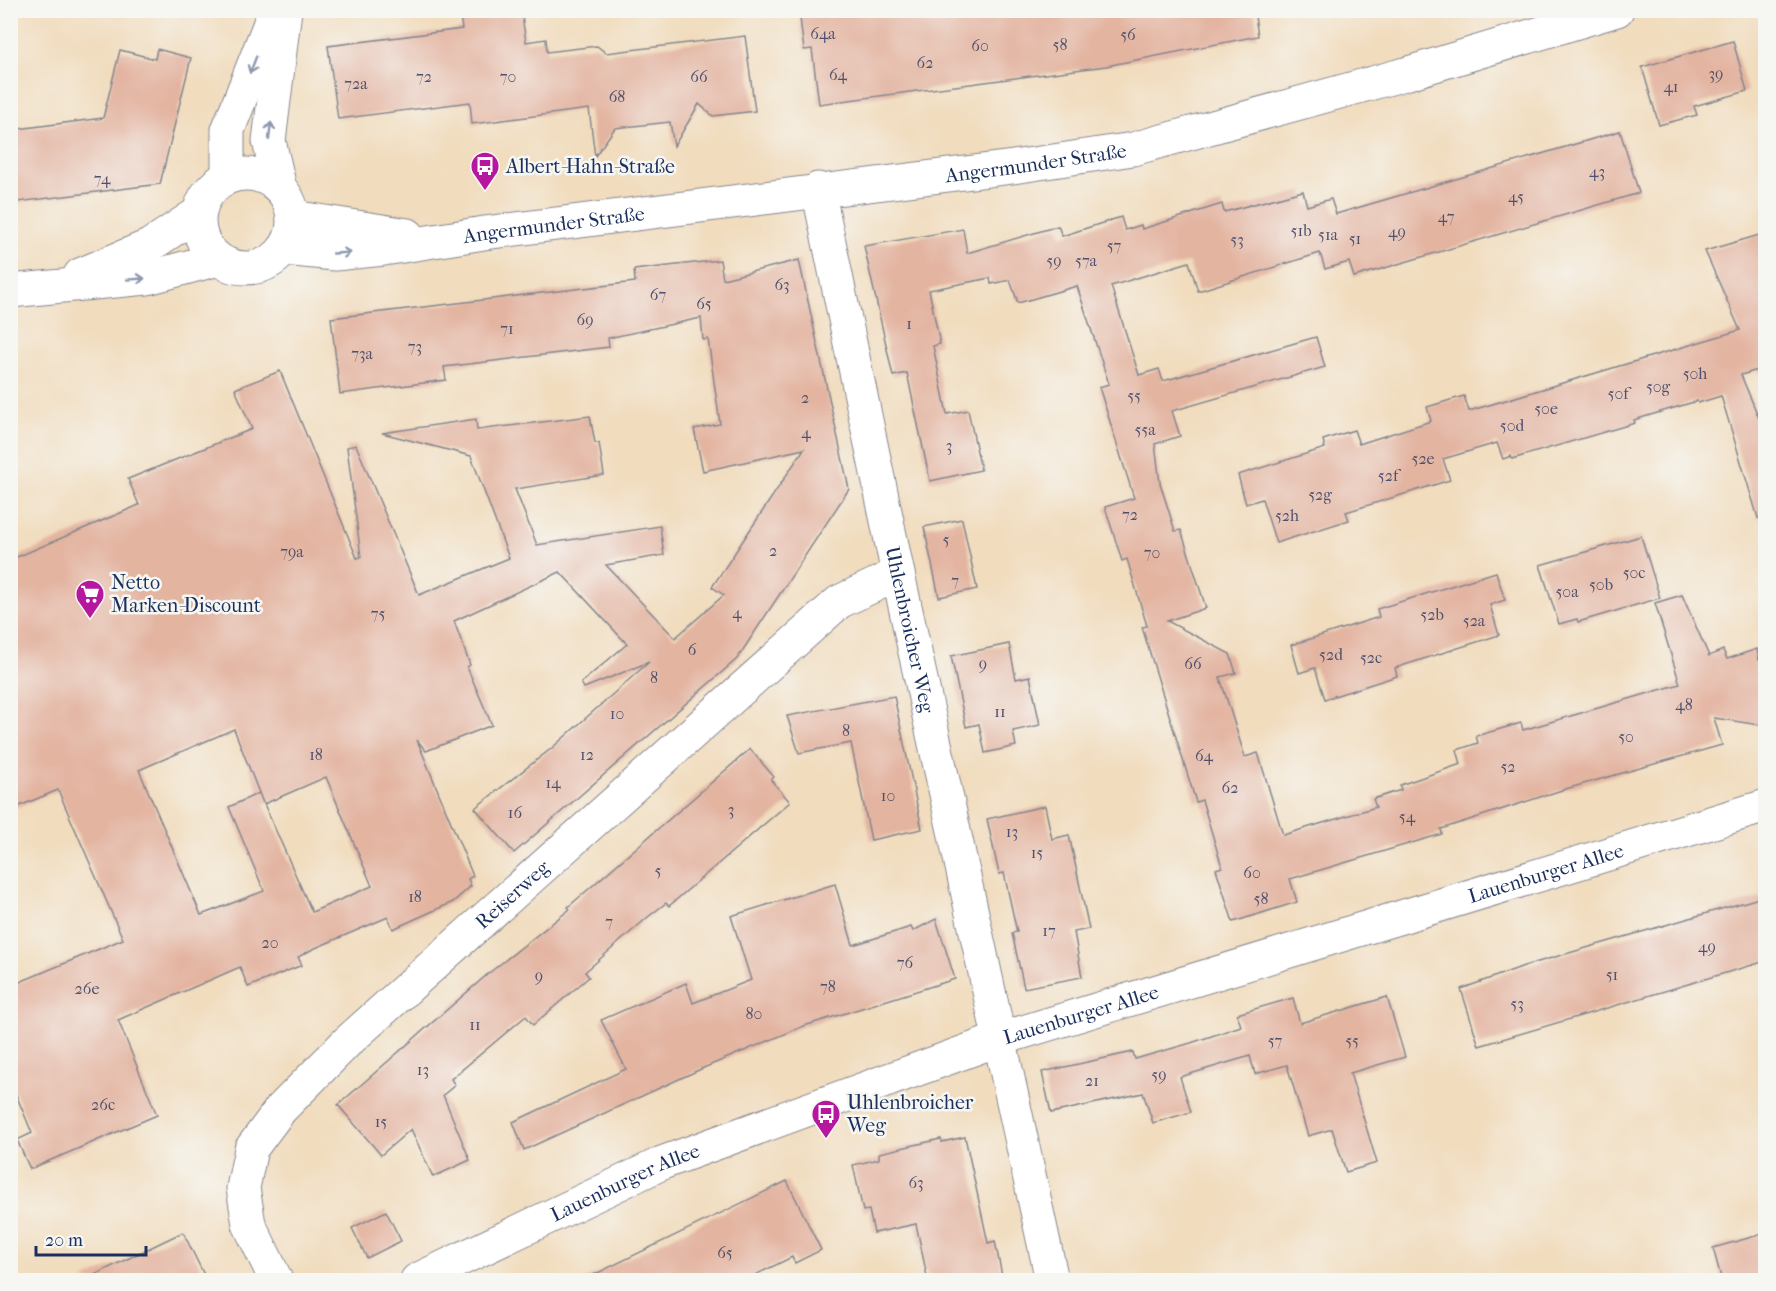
<svg xmlns="http://www.w3.org/2000/svg" width="1776" height="1291" font-family="'IM FELL French Canon',serif">
	<style>
		.building { fill: #e3b4a0; fill-rule: evenodd }
		.lines { fill: none; stroke-linecap: round; stroke-linejoin: round }
		.minor-casing { stroke: #86868e; stroke-width: 35 }
		.secondary-casing { stroke: #86868e; stroke-width: 35 }
		.minor { stroke: #fff; stroke-width: 33 }
		.secondary { stroke: #fff; stroke-width: 33 }
		.oneway { stroke: #8d97ae }
		.labels { text-anchor: middle; stroke-width: 5; stroke-linejoin: round; paint-order: stroke }
		.number-label { font-size: 16px; fill: #4d506e }
		.street-label { font-size: 20px; fill: #1b2f5e; stroke: #f6f6f2 }
		.poi-label { font-size: 20px; fill: #1b2f5e; stroke: #f6f6f2; text-anchor: start }
	</style>
	<rect width="100%" height="100%" fill="#f6f6f2"/>
	<filter id="ink" filterUnits="userSpaceOnUse"><feTurbulence type="fractalNoise" baseFrequency=".0167" numOctaves="2"/><feDisplacementMap in="SourceGraphic" scale="12" xChannelSelector="R" yChannelSelector="G"/><feConvolveMatrix kernelMatrix="1 2 1 2 8 2 1 2 1" color-interpolation-filters="sRGB"/></filter>
	<filter id="wash" filterUnits="userSpaceOnUse"><feTurbulence type="fractalNoise" baseFrequency=".008" numOctaves="4" result="noise"/><feDisplacementMap in="SourceGraphic" scale="24" xChannelSelector="R" yChannelSelector="G"/><feGaussianBlur stdDeviation="1.35" result="paint"/><feColorMatrix in="noise" values="0 0 0 0 0 0 0 0 0 0 0 0 0 0 0 0 0 1.4 0 .05"/><feComposite in="paint" operator="in"/></filter>
	<g filter="url(#wash)">
		<rect width="100%" height="100%" fill="#f1dcbd"/>
		<g id="blocks">
			<!-- building -->
			<g class="building">
				<path d="M 459,10 L 521,10 L 526,42 L 546,39 L 547,52 L 597,46 L 606,53 L 745,36 L 755,111 L 713,116 L 699,104 L 674,146 L 670,122 L 615,128 L 595,156 L 589,109 L 472,124 L 470,102 L 338,119 L 328,46 L 462,29 Z"/>
				<path d="M 799,10 L 1254,10 L 1258,36 L 1106,66 L 819,104 L 812,49 L 804,50 Z"/>
				<path d="M 1733,41 L 1747,91 L 1694,106 L 1697,115 L 1659,125 L 1642,67 Z"/>
				<path d="M 157,49 L 191,58 L 160,184 L 10,203 L 10,130 L 103,118 L 120,50 L 155,59 Z"/>
				<path d="M 1620,131 L 1639,193 L 1354,277 L 1349,262 L 1325,269 L 1320,253 L 1198,291 L 1189,262 L 1111,286 L 1139,375 L 1159,369 L 1163,381 L 1316,337 L 1325,367 L 1172,411 L 1180,436 L 1155,444 L 1160,483 L 1175,531 L 1181,530 L 1206,608 L 1167,621 L 1230,654 L 1236,673 L 1220,677 L 1221,681 L 1245,757 L 1258,753 L 1283,835 L 1376,807 L 1373,799 L 1401,790 L 1400,785 L 1461,764 L 1457,750 L 1478,743 L 1476,736 L 1521,723 L 1523,730 L 1680,684 L 1655,603 L 1682,595 L 1709,656 L 1723,650 L 1727,659 L 1757,649 L 1759,660 L 1766,658 L 1766,726 L 1714,718 L 1722,745 L 1562,790 L 1441,829 L 1442,834 L 1290,879 L 1297,902 L 1233,922 L 1216,869 L 1222,867 L 1202,800 L 1196,802 L 1142,627 L 1147,626 L 1127,559 L 1122,561 L 1105,507 L 1134,498 L 1099,387 L 1109,384 L 1077,286 L 1018,303 L 1010,280 L 991,284 L 990,278 L 929,290 L 940,344 L 933,346 L 947,414 L 968,410 L 981,470 L 930,481 L 907,373 L 893,376 L 864,246 L 963,229 L 967,253 L 1058,226 L 1062,236 L 1121,217 L 1125,230 L 1141,225 L 1142,229 L 1222,204 L 1224,212 L 1303,191 L 1307,206 L 1331,199 L 1336,214 Z"/>
				<path d="M 1766,233 L 1766,387 L 1758,370 L 1741,375 L 1766,435 L 1766,517 L 1758,518 L 1721,396 L 1698,403 L 1697,401 L 1634,420 L 1635,423 L 1512,459 L 1511,456 L 1503,459 L 1497,443 L 1443,459 L 1450,480 L 1346,512 L 1349,520 L 1276,543 L 1262,499 L 1246,504 L 1238,475 L 1325,448 L 1323,440 L 1354,430 L 1359,444 L 1431,421 L 1427,407 L 1464,396 L 1469,411 L 1740,330 L 1705,251 Z"/>
				<path d="M 720,260 L 723,279 L 799,260 L 849,489 L 737,659 L 514,853 L 475,808 L 552,748 L 649,662 L 584,688 L 581,683 L 627,644 L 560,572 L 454,621 L 470,665 L 467,667 L 492,725 L 426,751 L 417,740 L 473,876 L 468,879 L 471,886 L 453,902 L 393,929 L 388,917 L 313,949 L 298,957 L 302,965 L 248,987 L 240,967 L 118,1020 L 157,1115 L 30,1169 L 17,1140 L 32,1133 L 10,1080 L 10,986 L 123,939 L 58,790 L 10,810 L 10,560 L 139,505 L 128,479 L 252,429 L 235,389 L 280,371 L 357,558 L 361,557 L 347,447 L 356,445 L 419,595 L 509,558 L 471,456 L 382,433 L 476,419 L 477,430 L 590,416 L 595,443 L 599,443 L 604,475 L 515,489 L 537,545 L 660,526 L 664,555 L 606,565 L 675,638 L 724,595 L 712,587 L 804,449 L 703,471 L 694,429 L 720,424 L 708,339 L 703,340 L 701,318 L 608,338 L 609,347 L 444,367 L 446,380 L 340,394 L 331,318 L 635,282 L 634,270 ZM 234,729 L 263,803 L 259,793 L 229,807 L 264,891 L 201,915 L 139,770 ZM 326,777 L 372,886 L 312,912 L 264,804 Z"/>
				<path d="M 962,519 L 977,589 L 939,597 L 924,527 Z"/>
				<path d="M 1641,536 L 1660,598 L 1578,622 L 1577,619 L 1559,624 L 1540,565 Z"/>
				<path d="M 1496,572 L 1505,600 L 1490,605 L 1499,635 L 1395,668 L 1397,676 L 1325,699 L 1315,668 L 1299,673 L 1291,645 L 1379,617 L 1377,609 Z"/>
				<path d="M 1009,644 L 1016,679 L 1030,676 L 1040,725 L 1013,731 L 1016,746 L 985,753 L 979,724 L 966,727 L 951,656 Z"/>
				<path d="M 894,696 L 922,829 L 871,840 L 851,743 L 799,753 L 787,716 Z"/>
				<path d="M 750,749 L 774,777 L 771,780 L 790,802 L 669,906 L 666,903 L 648,917 L 585,972 L 589,977 L 533,1025 L 526,1016 L 451,1079 L 455,1085 L 443,1095 L 470,1160 L 433,1177 L 411,1129 L 381,1155 L 338,1105 L 489,973 L 570,909 L 568,907 Z"/>
				<path d="M 1045,806 L 1052,839 L 1069,835 L 1089,929 L 1074,932 L 1082,977 L 1024,988 L 1012,933 L 1017,932 L 1004,873 L 999,874 L 987,819 Z"/>
				<path d="M 835,884 L 853,945 L 911,927 L 913,931 L 936,919 L 955,979 L 804,1026 L 701,1069 L 524,1150 L 513,1122 L 626,1069 L 601,1020 L 686,983 L 693,1003 L 751,980 L 731,916 Z"/>
				<path d="M 1766,896 L 1766,961 L 1479,1046 L 1461,989 L 1524,966 Z"/>
				<path d="M 1387,997 L 1405,1057 L 1350,1073 L 1377,1163 L 1346,1172 L 1332,1129 L 1308,1136 L 1287,1065 L 1255,1074 L 1250,1056 L 1180,1077 L 1191,1112 L 1153,1123 L 1143,1093 L 1051,1113 L 1042,1072 L 1133,1052 L 1135,1059 L 1191,1043 L 1241,1026 L 1237,1014 L 1293,998 L 1300,1023 Z"/>
				<path d="M 965,1137 L 988,1243 L 995,1241 L 1003,1281 L 928,1281 L 916,1224 L 874,1233 L 869,1210 L 863,1211 L 853,1165 L 879,1159 L 879,1153 L 941,1139 L 942,1142 Z"/>
				<path d="M 787,1181 L 821,1250 L 795,1263 L 792,1257 L 743,1281 L 581,1281 Z"/>
				<path d="M 386,1211 L 401,1241 L 367,1258 L 352,1228 Z"/>
				<path d="M 183,1232 L 207,1281 L 82,1281 L 156,1245 Z"/>
				<path d="M 1766,1233 L 1766,1281 L 1722,1281 L 1713,1248 Z"/>
			</g>
		</g>
	</g>
	<g filter="url(#ink)">
		<use href="#blocks" fill-opacity="0" stroke="#86868e" stroke-width="1.5"/>
		<g class="lines">
			<!-- minor casing -->
			<g class="minor-casing">
				<g id="minor">
					<path d="M 228,177 L 228,130 L 272,18"/>
					<path d="M 280,188 L 269,141 L 285,10"/>
					<path id="s1" d="M 818,189 L 898,574 L 1052,1280"/>
					<path id="s2" d="M 276,1280 L 249,1224 L 243,1188 L 251,1149 L 280,1110 L 347,1042 L 839,602 L 898,574"/>
					<path id="s3" d="M 417,1280 L 662,1163 L 1000,1039 L 1766,806"/>
				</g>
			</g>
			<!-- secondary casing -->
			<g class="secondary-casing">
				<g id="secondary">
					<circle cx="246" cy="221" r="47"/>
					<path d="M 293,217 L 408,235"/>
					<path id="s4" d="M 284,249 L 335,254 L 384,249 L 484,233 L 1013,167 L 1133,149 L 1405,74 L 1617,10"/>
					<path d="M 80,275 L 149,246 L 200,212"/>
					<path d="M 10,291 L 147,278 L 218,259"/>
				</g>
			</g>
			<!-- minor -->
			<use href="#minor" class="minor"/>
			<!-- secondary -->
			<use href="#secondary" class="secondary"/>
		</g>
		<!-- one-way arrows -->
		<defs><path id="oneway-shaft" d="M-6 0H5M1.5-3L5.5 0L1.5 3" fill="none" stroke-width="1.6" stroke-linecap="round" stroke-linejoin="round" transform="scale(1.5)"/></defs>
		<g class="oneway">
			<use href="#oneway-shaft" transform="translate(253 65) rotate(111)"/>
			<use href="#oneway-shaft" transform="translate(270 131) rotate(-83)"/>
			<use href="#oneway-shaft" transform="translate(342 253) rotate(-3)"/>
			<use href="#oneway-shaft" transform="translate(136 279) rotate(-4)"/>
		</g>
	</g>
	<!-- icons -->
	<defs>
		<g id="bus-pin" transform="scale(1.5)"><path d="M0 17L-7.5 6A9.5 9.5 0 1 1 7.5 6Z" fill="#b5179e" stroke="#f6f6f2"/><path d="M-5-6H5V4H4V6H2V4H-2V6H-4V4H-5ZM-3.5-4V0h7V-4ZM-3.5 1.2v1.5H-2V1.2ZM2 1.2v1.5H3.5V1.2Z" fill="#fff"/></g>
		<g id="supermarket-pin" transform="scale(1.5)"><path d="M0 17L-7.5 6A9.5 9.5 0 1 1 7.5 6Z" fill="#b5179e" stroke="#f6f6f2"/><path d="M-6-5.5h2.5l.6 2H6L4.5 2H-2.5L-4.4-4H-6ZM-1.5 3.2a1.3 1.3 0 1 0 .1 0ZM3 3.2a1.3 1.3 0 1 0 .1 0Z" fill="#fff"/></g>
	</defs>
	<g fill-rule="evenodd">
		<use href="#bus-pin" x="485" y="166"/>
		<use href="#supermarket-pin" x="90" y="594"/>
		<use href="#bus-pin" x="826" y="1114"/>
	</g>
	<g class="labels">
		<!-- number labels -->
		<g class="number-label">
			<text x="823" y="39">64a</text>
			<text x="1128" y="40">56</text>
			<text x="1060" y="50">58</text>
			<text x="980" y="51">60</text>
			<text x="925" y="68">62</text>
			<text x="1716" y="79">39</text>
			<text x="838" y="80">64</text>
			<text x="424" y="82">72</text>
			<text x="508" y="82">70</text>
			<text x="699" y="82">66</text>
			<text x="356" y="89">72a</text>
			<text x="1671" y="92">41</text>
			<text x="617" y="102">68</text>
			<text x="1597" y="177">43</text>
			<text x="102" y="184">74</text>
			<text x="1516" y="202">45</text>
			<text x="1446" y="222">47</text>
			<text x="1301" y="236">51b</text>
			<text x="1397" y="237">49</text>
			<text x="1328" y="240">51a</text>
			<text x="1355" y="244">51</text>
			<text x="1237" y="245">53</text>
			<text x="1114" y="251">57</text>
			<text x="1054" y="266">59</text>
			<text x="1086" y="266">57a</text>
			<text x="782" y="290">63</text>
			<text x="658" y="300">67</text>
			<text x="704" y="309">65</text>
			<text x="585" y="325">69</text>
			<text x="909" y="329">1</text>
			<text x="507" y="334">71</text>
			<text x="415" y="352">73</text>
			<text x="362" y="359">73a</text>
			<text x="1695" y="379">50h</text>
			<text x="1658" y="392">50g</text>
			<text x="1618" y="399">50f</text>
			<text x="1134" y="401">55</text>
			<text x="805" y="403">2</text>
			<text x="1546" y="414">50e</text>
			<text x="1512" y="431">50d</text>
			<text x="1145" y="435">55a</text>
			<text x="806" y="438">4</text>
			<text x="949" y="451">3</text>
			<text x="1423" y="464">52e</text>
			<text x="1388" y="481">52f</text>
			<text x="1320" y="500">52g</text>
			<text x="1130" y="520">72</text>
			<text x="1287" y="521">52h</text>
			<text x="946" y="545">5</text>
			<text x="773" y="556">2</text>
			<text x="292" y="557">79a</text>
			<text x="1152" y="558">70</text>
			<text x="1634" y="578">50c</text>
			<text x="955" y="586">7</text>
			<text x="1601" y="590">50b</text>
			<text x="1567" y="597">50a</text>
			<text x="737" y="618">4</text>
			<text x="378" y="619">75</text>
			<text x="1432" y="620">52b</text>
			<text x="1474" y="626">52a</text>
			<text x="692" y="655">6</text>
			<text x="1331" y="660">52d</text>
			<text x="1371" y="663">52c</text>
			<text x="983" y="669">9</text>
			<text x="1193" y="669">66</text>
			<text x="654" y="683">8</text>
			<text x="1684" y="710">48</text>
			<text x="1000" y="717">11</text>
			<text x="617" y="719">10</text>
			<text x="846" y="736">8</text>
			<text x="1626" y="742">50</text>
			<text x="316" y="760">18</text>
			<text x="587" y="760">12</text>
			<text x="1204" y="761">64</text>
			<text x="1508" y="772">52</text>
			<text x="553" y="788">14</text>
			<text x="1230" y="793">62</text>
			<text x="888" y="801">10</text>
			<text x="731" y="815">3</text>
			<text x="515" y="818">16</text>
			<text x="1407" y="822">54</text>
			<text x="1012" y="837">13</text>
			<text x="1037" y="858">15</text>
			<text x="658" y="876">5</text>
			<text x="1252" y="878">60</text>
			<text x="415" y="902">18</text>
			<text x="1261" y="904">58</text>
			<text x="609" y="927">7</text>
			<text x="1049" y="936">17</text>
			<text x="270" y="948">20</text>
			<text x="1707" y="952">49</text>
			<text x="905" y="968">76</text>
			<text x="1612" y="980">51</text>
			<text x="539" y="981">9</text>
			<text x="828" y="992">78</text>
			<text x="87" y="994">26e</text>
			<text x="1517" y="1009">53</text>
			<text x="754" y="1019">80</text>
			<text x="475" y="1030">11</text>
			<text x="1275" y="1046">57</text>
			<text x="1352" y="1046">55</text>
			<text x="423" y="1075">13</text>
			<text x="1159" y="1080">59</text>
			<text x="1092" y="1086">21</text>
			<text x="103" y="1110">26c</text>
			<text x="381" y="1127">15</text>
			<text x="916" y="1188">63</text>
			<text x="725" y="1258">65</text>
		</g>
		<!-- street labels -->
		<g class="street-label">
			<text dy="7" stroke="none"><textPath href="#s4" startOffset="758">Angermunder Straße</textPath></text>
			<text dy="7" stroke="none"><textPath href="#s4" startOffset="272">Angermunder Straße</textPath></text>
			<text dy="7" stroke="none"><textPath href="#s1" startOffset="450">Uhlenbroicher Weg</textPath></text>
			<text dy="7" stroke="none"><textPath href="#s3" startOffset="1202">Lauenburger Allee</textPath></text>
			<text dy="7" stroke="none"><textPath href="#s2" startOffset="504">Reiserweg</textPath></text>
			<text dy="7" stroke="none"><textPath href="#s3" startOffset="716">Lauenburger Allee</textPath></text>
			<text dy="7" stroke="none"><textPath href="#s3" startOffset="230">Lauenburger Allee</textPath></text>
		</g>
		<!-- poi labels -->
		<g class="poi-label">
			<text x="506" y="173">Albert-Hahn-Straße</text>
			<text x="111" y="589">Netto<tspan x="111" dy="23">Marken-Discount</tspan></text>
			<text x="847" y="1109">Uhlenbroicher<tspan x="847" dy="23">Weg</tspan></text>
		</g>
	</g>
	<!-- margin -->
	<rect width="1776" height="1291" fill="none" stroke="#f6f6f2" stroke-width="36"/>
	<!-- scale -->
	<path d="M36 1246v9h110v-9" fill="none" stroke="#1b2f5e" stroke-width="3"/>
	<text x="45" y="1246" font-size="18" fill="#1b2f5e" stroke="#f6f6f2" stroke-width="4.5" paint-order="stroke">20 m</text>
</svg>
